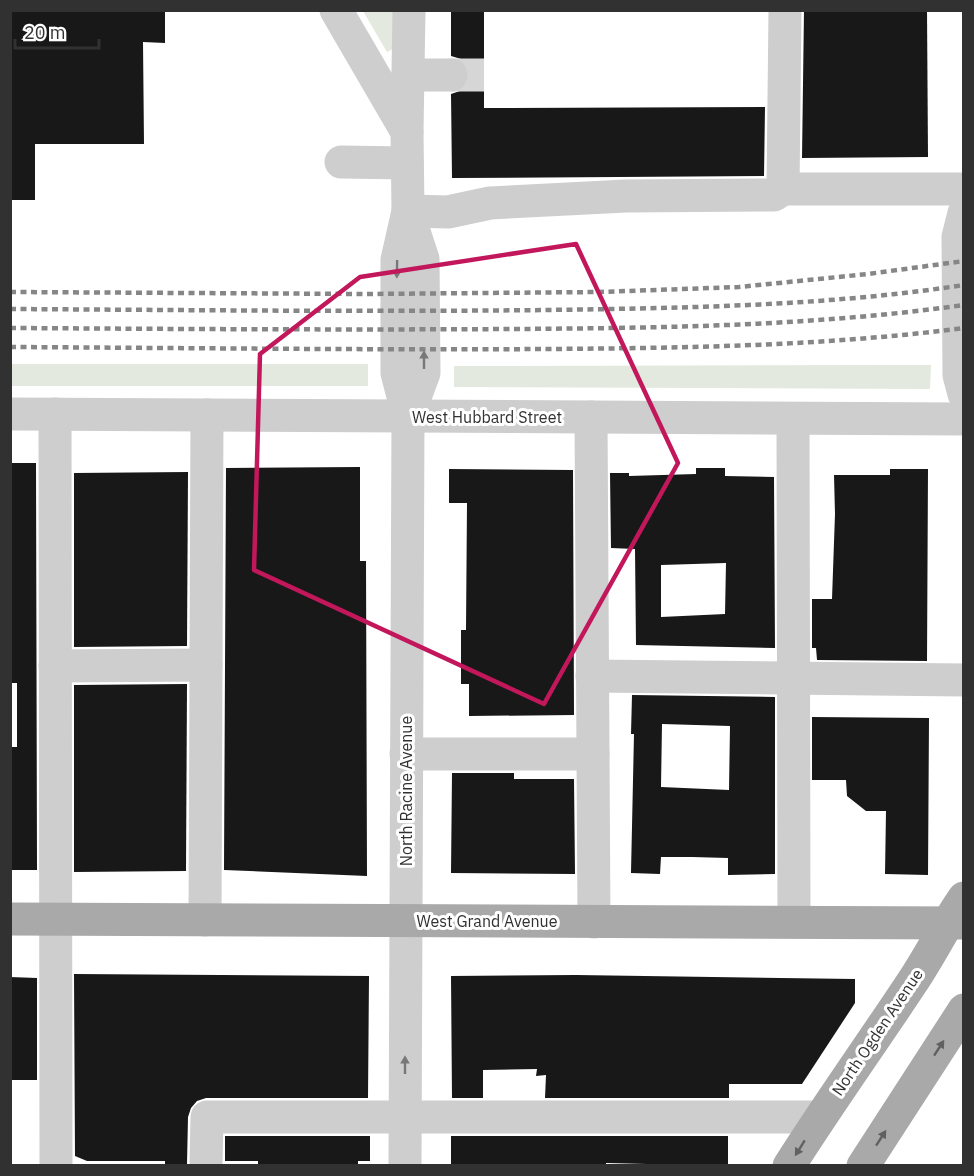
<svg xmlns="http://www.w3.org/2000/svg" width="974" height="1176" font-family="'IBM Plex Sans',sans-serif">
	<style>
		.green { fill: #e3e9de }
		.building { fill: #181818; fill-rule: evenodd }
		.lines { fill: none; stroke-linecap: round; stroke-linejoin: round }
		.minor-tunnel { stroke: #d6d6d6; stroke-width: 33; stroke-dasharray: 33 16; stroke-linecap: butt }
		.minor { stroke: #cecece; stroke-width: 33 }
		.major { stroke: #a9a9a9; stroke-width: 33 }
		.rail { stroke: #868686; stroke-width: 4.5; stroke-dasharray: 6 4.5; stroke-linecap: butt }
		.oneway { fill: #787878 }
		.oneway2 { fill: #616161 }
		.marked { fill: none; stroke: #c2185b; stroke-width: 4.5; stroke-linejoin: round }
		.labels { text-anchor: middle; stroke-width: 6; stroke-linejoin: round; paint-order: stroke }
		.street-label { font-size: 16px; fill: #313131; stroke: #fff }
	</style>
	<rect width="100%" height="100%" fill="#fff"/>
	<!-- green -->
	<g class="green">
		<path d="M 363,11 L 394,11 L 395,48 L 387,52 Z"/>
		<rect x="11" y="364" width="357" height="22"/>
		<path d="M 931,365 L 930,389 L 454,387 L 454,366 Z"/>
	</g>
	<!-- building -->
	<g class="building">
		<path d="M 10,10 L 165,10 L 165,43 L 143,42 L 144,144 L 35,144 L 35,200 L 10,200 Z"/>
		<path d="M 451,10 L 484,10 L 484,108 L 765,107 L 764,176 L 452,178 L 451,94 L 460,91 L 467,85 L 470,74 L 467,66 L 461,59 L 451,56 Z"/>
		<path d="M 804,10 L 927,10 L 928,157 L 802,158 Z"/>
		<path d="M 10,463 L 36,463 L 37,870 L 10,870 L 10,747 L 17,747 L 17,683 L 10,683 Z"/>
		<path d="M 360,467 L 360,561 L 366,561 L 367,876 L 224,870 L 226,468 Z"/>
		<path d="M 696,468 L 725,468 L 725,476 L 774,477 L 775,648 L 636,645 L 635,549 L 611,548 L 610,473 L 629,473 L 629,476 L 696,474 ZM 726,563 L 725,614 L 661,617 L 661,565 Z"/>
		<path d="M 449,469 L 573,470 L 574,715 L 469,716 L 469,684 L 461,684 L 461,630 L 466,630 L 467,503 L 449,503 Z"/>
		<path d="M 890,469 L 928,469 L 927,661 L 817,660 L 816,648 L 812,648 L 812,599 L 832,599 L 835,514 L 834,475 L 890,475 Z"/>
		<path d="M 188,472 L 187,646 L 74,647 L 74,473 Z"/>
		<path d="M 187,684 L 186,871 L 74,872 L 74,685 Z"/>
		<path d="M 632,695 L 775,697 L 775,874 L 728,875 L 728,858 L 692,857 L 661,857 L 660,874 L 631,873 L 634,734 L 631,734 ZM 662,724 L 730,726 L 729,790 L 661,787 Z"/>
		<path d="M 812,717 L 929,718 L 928,875 L 885,874 L 886,811 L 866,811 L 847,796 L 846,780 L 812,780 Z"/>
		<path d="M 452,773 L 514,773 L 514,779 L 574,779 L 575,874 L 451,873 Z"/>
		<path d="M 74,974 L 369,976 L 368,1098 L 206,1098 L 197,1101 L 191,1108 L 188,1117 L 187,1164 L 165,1164 L 165,1161 L 87,1161 L 75,1156 Z"/>
		<path d="M 576,975 L 855,979 L 855,1003 L 802,1084 L 729,1084 L 729,1098 L 545,1098 L 546,1075 L 536,1076 L 537,1069 L 483,1070 L 483,1098 L 452,1098 L 451,976 Z"/>
		<path d="M 10,977 L 37,978 L 37,1080 L 10,1080 Z"/>
		<path d="M 225,1136 L 370,1136 L 370,1161 L 358,1161 L 358,1166 L 258,1166 L 258,1161 L 225,1161 Z"/>
		<path d="M 451,1136 L 728,1136 L 728,1166 L 606,1163 L 606,1166 L 451,1166 Z"/>
	</g>
	<g class="lines">
		<!-- minor-tunnel -->
		<path class="minor-tunnel" d="M 451,75 L 484,75"/>
		<!-- minor -->
		<g class="minor">
			<path d="M 336,10 L 407,132 L 408,211 L 397,260 L 397,373 L 408,416 L 405,1166"/>
			<path d="M 408,75 L 451,75"/>
			<path d="M 407,132 L 409,10"/>
			<path d="M 341,162 L 407,163"/>
			<path d="M 783,189 L 785,10"/>
			<path d="M 408,211 L 448,212 L 490,203 L 626,196 L 774,195 L 783,189 L 964,189"/>
			<path d="M 408,213 L 423,259 L 424,373 L 408,416"/>
			<path d="M 964,213 L 958,237 L 959,375 L 964,394"/>
			<path d="M 10,414 L 964,419"/>
			<path d="M 55,414 L 56,1166"/>
			<path d="M 591,417 L 594,922"/>
			<path d="M 793,419 L 794,922"/>
			<path d="M 55,666 L 206,665"/>
			<path d="M 592,676 L 964,680"/>
			<path d="M 406,754 L 593,754"/>
			<path d="M 205,920 L 207,415"/>
			<path d="M 206,1166 L 207,1117 L 820,1117"/>
		</g>
		<!-- major -->
		<g class="major">
			<path d="M 10,919 L 964,923"/>
			<path d="M 789,1166 C 829,1103 872,1043 913,981 C 931,954 945,925 964,898"/>
			<path d="M 863,1166 L 964,1010"/>
		</g>
		<!-- rail -->
		<g class="rail">
			<path d="M 10,292 L 368,294 L 599,292 L 739,287 L 868,274 L 964,261"/>
			<path d="M 10,309 C 189,310 368,312 547,310 C 686,308 826,306 964,285"/>
			<path d="M 10,328 C 178,329 346,330 514,329 C 664,328 814,326 964,305"/>
			<path d="M 10,347 C 189,348 368,350 547,349 C 687,348 825,346 964,328"/>
		</g>
	</g>
	<!-- one-way arrows -->
	<defs><path id="oneway-solid" d="M-6-.8H1V-3.2L6.5 0L1 3.2V.8H-6Z" transform="scale(1.5)"/></defs>
	<g class="oneway">
		<use href="#oneway-solid" transform="translate(397 269) rotate(91)"/>
		<use href="#oneway-solid" transform="translate(424 360) rotate(-90)"/>
		<use href="#oneway-solid" transform="translate(405 1065) rotate(-90)"/>
	</g>
	<g class="oneway2">
		<use href="#oneway-solid" transform="translate(939 1048) rotate(-57)"/>
		<use href="#oneway-solid" transform="translate(881 1138) rotate(-57)"/>
		<use href="#oneway-solid" transform="translate(800 1148) rotate(122)"/>
	</g>
	<!-- marked area -->
	<path class="marked" d="M 576,244 L 678,463 L 544,704 L 254,570 L 260,354 L 360,277 Z"/>
	<g class="labels">
		<!-- street labels -->
		<g class="street-label">
			<text x="487" y="423">West Hubbard Street</text>
			<text transform="translate(406 791) rotate(-90)" y="6">North Racine Avenue</text>
			<text x="487" y="927">West Grand Avenue</text>
			<text transform="translate(877 1032) rotate(-56)" y="6">North Ogden Avenue</text>
		</g>
	</g>
	<!-- border -->
	<rect width="974" height="1176" fill="none" stroke="#313131" stroke-width="24"/>
	<!-- scale -->
	<path d="M15 39v9h84v-9" fill="none" stroke="#313131" stroke-width="3"/>
	<text x="24" y="39" font-size="18" fill="#313131" stroke="#ffffff" stroke-width="4.5" paint-order="stroke">20 m</text>
</svg>
